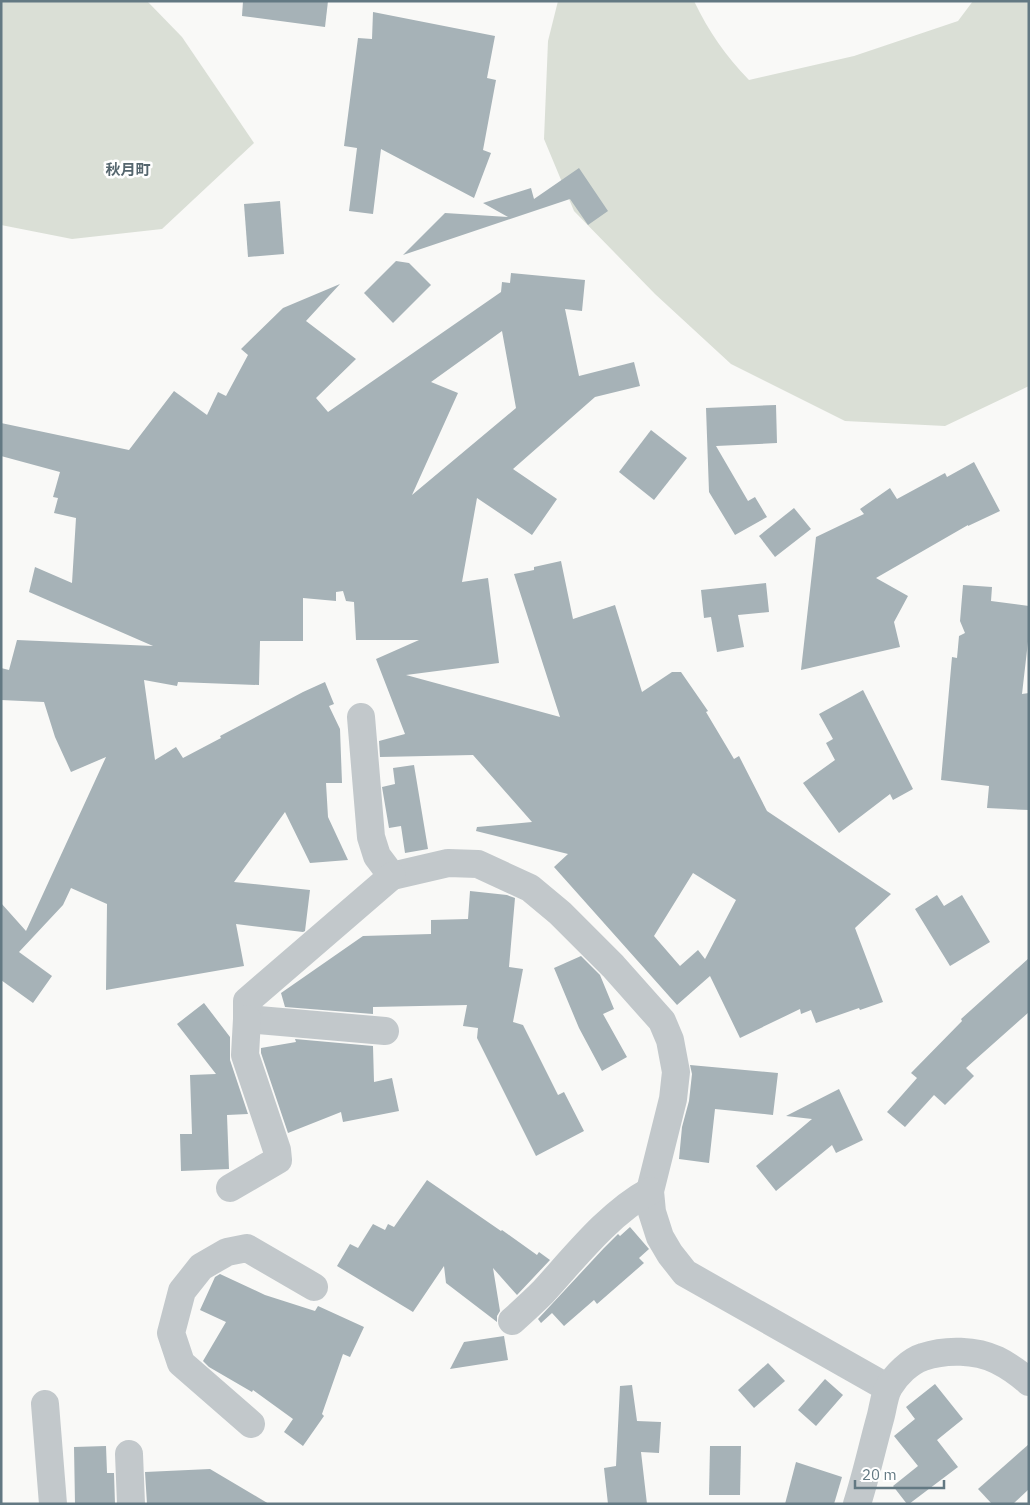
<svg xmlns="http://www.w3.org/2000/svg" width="1030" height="1505" font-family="'IBM Plex Sans','Noto Sans JP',sans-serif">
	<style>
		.green { fill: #dadfd6 }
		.building { fill: #a6b2b7; fill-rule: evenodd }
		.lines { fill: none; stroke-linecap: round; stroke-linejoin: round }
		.minor { stroke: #c2c8cb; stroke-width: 28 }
		.labels { text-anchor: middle; stroke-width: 5; stroke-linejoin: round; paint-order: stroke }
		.quarter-label { font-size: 15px; font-weight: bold; fill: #55666e; stroke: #fff }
	</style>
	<rect width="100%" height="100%" fill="#f9f9f7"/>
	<!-- green -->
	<g class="green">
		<path d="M 1,1 L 147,1 L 182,37 L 254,143 L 162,229 L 72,239 L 1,225 Z"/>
		<path d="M 558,1 L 694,1 C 709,32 725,55 749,80 L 854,56 L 958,21 L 973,1 L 1029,1 L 1029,386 L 945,426 L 845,421 L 731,364 L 655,294 L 574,211 L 544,139 L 548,41 Z"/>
	</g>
	<!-- building -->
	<g class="building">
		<path d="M 243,1 L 328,1 L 325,27 L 242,16 Z"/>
		<path d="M 373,12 L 495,36 L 487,78 L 496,80 L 483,150 L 491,153 L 474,198 L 381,149 L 373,214 L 349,211 L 357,148 L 344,146 L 358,38 L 372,39 Z"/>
		<path d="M 579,168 L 608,211 L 588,225 L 570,199 L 403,255 L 445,213 L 508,217 L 483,203 L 531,188 L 534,199 Z"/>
		<path d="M 280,201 L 284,254 L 248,257 L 244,204 Z"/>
		<path d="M 396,261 L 409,263 L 431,285 L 393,323 L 364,293 Z"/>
		<path d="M 511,273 L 585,280 L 582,311 L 565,309 L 579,376 L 634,362 L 640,386 L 595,397 L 513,469 L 557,499 L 532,535 L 477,498 L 462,582 L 488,578 L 499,663 L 406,675 L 560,717 L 514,574 L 534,570 L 534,567 L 561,561 L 573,619 L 615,605 L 642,692 L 672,672 L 681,672 L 708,711 L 706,712 L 734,759 L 739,756 L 767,811 L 891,894 L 855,928 L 883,1002 L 860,1010 L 859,1008 L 816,1023 L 811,1010 L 801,1014 L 800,1009 L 740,1038 L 710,976 L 677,1005 L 554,867 L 568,854 L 476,831 L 477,827 L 532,822 L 473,755 L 380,757 L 379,741 L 405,734 L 376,659 L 419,640 L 356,640 L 354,602 L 346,601 L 343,591 L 336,592 L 336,601 L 303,598 L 303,641 L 260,641 L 259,685 L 178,682 L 177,686 L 144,680 L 155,760 L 176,747 L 183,758 L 221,738 L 220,736 L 303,692 L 325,682 L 334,704 L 329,706 L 340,729 L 342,783 L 326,783 L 328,817 L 348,860 L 310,863 L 285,812 L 234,882 L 310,890 L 305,931 L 303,932 L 236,924 L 244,966 L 106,990 L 107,904 L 71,888 L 63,905 L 19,952 L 52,976 L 33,1003 L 1,980 L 1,903 L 26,931 L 106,757 L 71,772 L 55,737 L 44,702 L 1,700 L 1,668 L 9,670 L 17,640 L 153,646 L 29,592 L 35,567 L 72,583 L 76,518 L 54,513 L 58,498 L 53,497 L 60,472 L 1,456 L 1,423 L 129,450 L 174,391 L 207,415 L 218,392 L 226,396 L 248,355 L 241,349 L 283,308 L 340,284 L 306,321 L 356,359 L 316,398 L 328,412 L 501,292 L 502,282 L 510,283 ZM 502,331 L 516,408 L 412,495 L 458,393 L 431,382 ZM 693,873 L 736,900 L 705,959 L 698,950 L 680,966 L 654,936 Z"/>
		<path d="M 776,405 L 777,443 L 716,446 L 748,501 L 755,497 L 767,517 L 735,535 L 709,492 L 706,408 Z"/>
		<path d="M 651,430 L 687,458 L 654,500 L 619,472 Z"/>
		<path d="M 974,462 L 1000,511 L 968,526 L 968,525 L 876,578 L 908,596 L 894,622 L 900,647 L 801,670 L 816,537 L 864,514 L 860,509 L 890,488 L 897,499 L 945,473 L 947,477 Z"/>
		<path d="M 794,508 L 811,529 L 775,557 L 759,536 Z"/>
		<path d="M 766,583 L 769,612 L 738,615 L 744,647 L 717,652 L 711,617 L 704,618 L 701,590 Z"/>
		<path d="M 963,585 L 992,587 L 991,601 L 1029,606 L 1029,633 L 1022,694 L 1029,693 L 1029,810 L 987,808 L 989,786 L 941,780 L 952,657 L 957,658 L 959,636 L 965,633 L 960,621 Z"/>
		<path d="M 863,690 L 913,789 L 893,800 L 890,794 L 839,833 L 803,783 L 835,760 L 826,743 L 833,739 L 819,714 Z"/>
		<path d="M 414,765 L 428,849 L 405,853 L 401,826 L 389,828 L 382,787 L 395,784 L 393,768 Z"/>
		<path d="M 470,891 L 507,895 L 515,898 L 509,967 L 523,969 L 513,1022 L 523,1025 L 558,1095 L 564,1092 L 584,1131 L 536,1156 L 477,1038 L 478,1028 L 463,1026 L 467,1005 L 373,1007 L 373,1014 L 285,1007 L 281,993 L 363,936 L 431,934 L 431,920 L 468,919 Z"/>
		<path d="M 937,895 L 944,906 L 962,895 L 990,942 L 950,966 L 915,909 Z"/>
		<path d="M 581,956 L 600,975 L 614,1009 L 603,1014 L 627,1057 L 602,1071 L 579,1028 L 554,968 Z"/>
		<path d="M 1029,958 L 1029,1012 L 966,1068 L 974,1076 L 945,1105 L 934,1095 L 905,1127 L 887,1112 L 917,1078 L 911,1073 L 962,1021 L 961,1019 Z"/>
		<path d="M 204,1003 L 230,1037 L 230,1060 L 248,1114 L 227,1115 L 229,1169 L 181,1171 L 180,1134 L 192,1134 L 190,1075 L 216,1074 L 177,1024 Z"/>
		<path d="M 295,1039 L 373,1046 L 374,1082 L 392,1078 L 399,1111 L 343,1122 L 341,1112 L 288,1133 L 261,1053 L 261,1048 L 296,1042 Z"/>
		<path d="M 690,1065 L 778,1073 L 773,1115 L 715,1109 L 709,1163 L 679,1159 L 682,1127 L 689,1101 L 692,1074 Z"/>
		<path d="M 839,1089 L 863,1140 L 836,1153 L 832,1145 L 776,1191 L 756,1166 L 812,1119 L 786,1116 Z"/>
		<path d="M 427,1180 L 501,1231 L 502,1230 L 537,1255 L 539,1252 L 550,1260 L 517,1295 L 493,1268 L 500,1311 L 497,1316 L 497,1322 L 446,1283 L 444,1266 L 413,1312 L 337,1266 L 350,1244 L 358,1248 L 373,1224 L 385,1230 L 388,1224 L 394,1227 Z"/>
		<path d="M 630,1227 L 649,1249 L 639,1258 L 644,1263 L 597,1304 L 594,1300 L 564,1326 L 552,1313 L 541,1323 L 538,1319 L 604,1248 L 618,1234 L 620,1236 Z"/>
		<path d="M 220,1274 L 265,1295 L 315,1311 L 318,1306 L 364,1327 L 350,1357 L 343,1354 L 322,1414 L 324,1416 L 303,1446 L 284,1432 L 293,1419 L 253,1390 L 252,1392 L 209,1367 L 203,1361 L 226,1322 L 200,1310 L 215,1277 Z"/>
		<path d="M 504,1336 L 508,1360 L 450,1369 L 464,1342 Z"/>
		<path d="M 768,1363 L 785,1381 L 754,1408 L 738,1390 Z"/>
		<path d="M 825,1379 L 843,1395 L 816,1426 L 798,1410 Z"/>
		<path d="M 935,1384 L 963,1419 L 937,1440 L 958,1467 L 909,1504 L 907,1504 L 893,1486 L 918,1466 L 894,1436 L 915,1419 L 906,1407 Z"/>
		<path d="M 632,1385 L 637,1421 L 661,1422 L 659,1453 L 641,1452 L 647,1504 L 608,1504 L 604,1468 L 616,1466 L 620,1386 Z"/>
		<path d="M 1029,1444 L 1029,1489 L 1013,1504 L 992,1504 L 978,1489 Z"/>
		<path d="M 106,1446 L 107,1473 L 114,1473 L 115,1504 L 75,1504 L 74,1447 Z"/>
		<path d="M 710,1446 L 741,1446 L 740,1495 L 709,1495 Z"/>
		<path d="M 796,1462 L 842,1477 L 834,1504 L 785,1504 Z"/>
		<path d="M 210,1469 L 269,1504 L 147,1504 L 145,1472 Z"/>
	</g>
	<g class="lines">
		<!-- minor -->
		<g class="minor">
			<path d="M 361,717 L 371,837 L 377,856 L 392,876 L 448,863 L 478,864 L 530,888 L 560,913 L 613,966 L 662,1021 L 670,1040 L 676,1072 L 673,1099 L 650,1191 L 652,1212 L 660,1237 L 670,1254 L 685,1273 L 888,1388"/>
			<path d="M 385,1031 L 247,1019 L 247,1001 L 392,876"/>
			<path d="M 230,1188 L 278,1160 L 277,1150 L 245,1055 L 247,1019"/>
			<path d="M 512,1321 C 522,1312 533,1302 543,1292 C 574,1258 609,1213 650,1191"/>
			<path d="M 45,1404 L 53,1504"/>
			<path d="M 251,1424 L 181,1363 L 171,1333 L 182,1291 L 201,1267 L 227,1252 L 247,1248 L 314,1287"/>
			<path d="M 129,1454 L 131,1504"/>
			<path d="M 857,1504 C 866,1476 872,1448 880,1419 C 883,1409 884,1395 889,1387 C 896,1375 910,1361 923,1357 C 946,1349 976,1350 997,1360 C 1009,1366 1019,1373 1029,1382"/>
		</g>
	</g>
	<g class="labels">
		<!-- quarter labels -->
		<g class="quarter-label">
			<text x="128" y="175">秋月町</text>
		</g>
	</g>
	<!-- border -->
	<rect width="1030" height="1505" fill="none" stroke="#637983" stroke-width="5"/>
	<!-- scale -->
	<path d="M855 1480v8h89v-8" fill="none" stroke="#637983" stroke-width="2.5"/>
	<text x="862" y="1480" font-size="15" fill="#637983" stroke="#ffffff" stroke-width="4" paint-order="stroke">20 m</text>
</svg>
